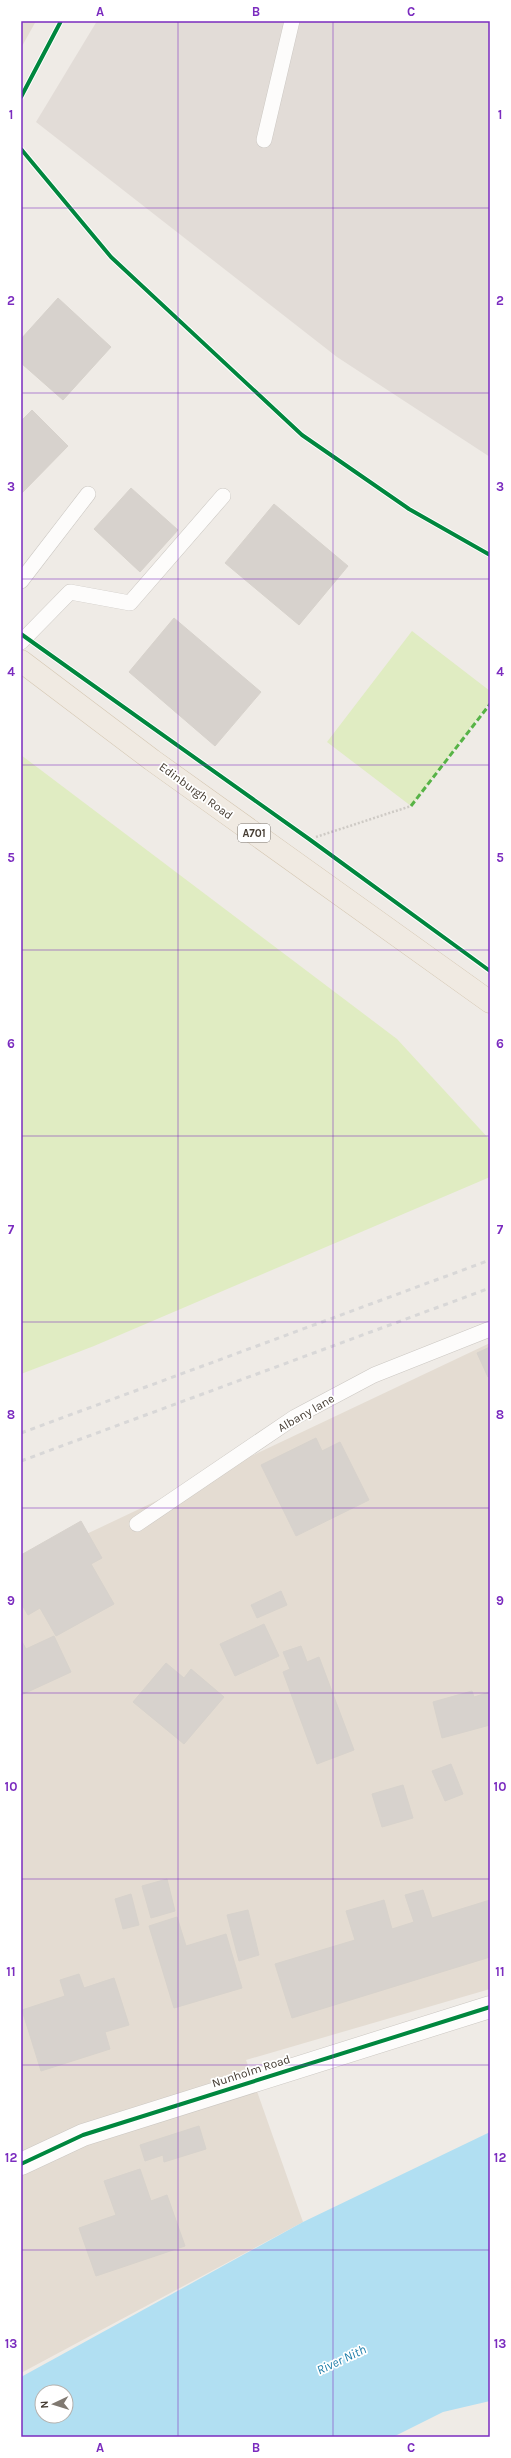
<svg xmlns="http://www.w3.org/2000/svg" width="511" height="2458" font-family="Karla,sans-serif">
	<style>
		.residential { fill: #e4dcd2 }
		.industrial { fill: #e2dcd7 }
		.green { fill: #e0ecc2 }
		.water { fill: #b1dff2; fill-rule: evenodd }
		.building { fill: #d7d2cd; stroke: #d7d2cc }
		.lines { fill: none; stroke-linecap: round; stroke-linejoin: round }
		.service-casing { stroke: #cbc7c2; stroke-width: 16 }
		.minor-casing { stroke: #cbc7c2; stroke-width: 23 }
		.primary-casing { stroke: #d4c6b1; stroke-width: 23 }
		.path { stroke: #cecac5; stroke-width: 2.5; stroke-dasharray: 2 2; stroke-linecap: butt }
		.service { stroke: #fdfcfb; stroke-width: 15 }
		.minor { stroke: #fdfcfb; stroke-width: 22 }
		.primary { stroke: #f0eae2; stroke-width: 22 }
		.rail { stroke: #d8d7d7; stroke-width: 3; stroke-dasharray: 5 5; stroke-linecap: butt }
		.quiet { stroke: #57b346; stroke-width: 3; stroke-dasharray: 6 3; stroke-linecap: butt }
		.cycleway-casing { stroke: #fff; stroke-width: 6 }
		.cycleway { stroke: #00873e; stroke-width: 4 }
		.grid { fill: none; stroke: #7b2cbf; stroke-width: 1; stroke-opacity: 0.55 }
		.labels { text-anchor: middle; stroke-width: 3.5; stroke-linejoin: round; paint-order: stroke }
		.shield { fill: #fff; stroke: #7d7670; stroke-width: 1 }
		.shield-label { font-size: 11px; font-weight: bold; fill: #453c32 }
		.street-label { font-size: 12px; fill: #453c32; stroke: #fff }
		.water-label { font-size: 13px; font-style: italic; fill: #1f7eaa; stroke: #fff }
		.neatline { fill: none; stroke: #7b2cbf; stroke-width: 1.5 }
		.grid-label { font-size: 13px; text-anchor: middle; font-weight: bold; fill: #7b2cbf }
	</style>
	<rect width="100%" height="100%" fill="#efebe6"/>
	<!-- residential -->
	<g class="residential">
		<path d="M 21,21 L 36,21 L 21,48 Z"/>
		<path d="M 490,1343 L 490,1989 L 246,2060 L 303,2222 L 21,2373 L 21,1565 Z"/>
	</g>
	<!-- industrial -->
	<path class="industrial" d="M 97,21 L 490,21 L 490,457 L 337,357 L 36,122 Z"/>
	<!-- green -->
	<g class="green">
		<path d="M 412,631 L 490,691 L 490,701 L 411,806 L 327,742 Z"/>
		<path d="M 21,755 L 397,1039 L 490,1140 L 490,1177 L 94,1346 L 21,1374 Z"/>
	</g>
	<!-- water -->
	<path class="water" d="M 490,2132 L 490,2401 L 443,2412 L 393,2437 L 21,2437 L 21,2377 L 303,2222 ZM 42,2392 L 66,2392 L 66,2416 L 42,2416 Z"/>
	<!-- building -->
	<g class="building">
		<path d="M 58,298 L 111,347 L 63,400 L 21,363 L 21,339 Z"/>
		<path d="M 32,410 L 68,446 L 21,494 L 21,421 Z"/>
		<path d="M 131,488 L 178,530 L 140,572 L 94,529 Z"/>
		<path d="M 274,504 L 348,566 L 299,625 L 225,563 Z"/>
		<path d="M 174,618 L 261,692 L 215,746 L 129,672 Z"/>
		<path d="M 490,1347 L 490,1376 L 488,1377 L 477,1353 Z"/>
		<path d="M 316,1438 L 322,1451 L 340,1442 L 369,1500 L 296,1536 L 261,1465 Z"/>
		<path d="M 81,1521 L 102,1558 L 91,1564 L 114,1604 L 56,1636 L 40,1608 L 28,1615 L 21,1603 L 21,1555 Z"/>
		<path d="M 281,1591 L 287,1605 L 257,1618 L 251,1605 Z"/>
		<path d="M 264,1624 L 279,1656 L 235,1676 L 220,1644 Z"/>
		<path d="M 54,1636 L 71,1672 L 21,1695 L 21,1640 L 26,1649 Z"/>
		<path d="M 301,1646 L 307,1662 L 319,1657 L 354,1750 L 317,1764 L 283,1672 L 290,1669 L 283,1652 Z"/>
		<path d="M 166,1663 L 184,1678 L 191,1669 L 224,1697 L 184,1744 L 133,1702 Z"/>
		<path d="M 472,1691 L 474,1697 L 490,1692 L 490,1725 L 442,1738 L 433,1702 Z"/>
		<path d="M 451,1764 L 463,1794 L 445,1801 L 432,1771 Z"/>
		<path d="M 403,1785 L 413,1818 L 382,1827 L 372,1794 Z"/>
		<path d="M 167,1879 L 175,1911 L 151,1918 L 142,1886 Z"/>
		<path d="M 423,1890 L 432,1918 L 490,1900 L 490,1957 L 292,2018 L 275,1964 L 355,1940 L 346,1911 L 384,1900 L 392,1929 L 414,1922 L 405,1895 Z"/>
		<path d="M 131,1894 L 139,1925 L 123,1929 L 115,1899 Z"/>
		<path d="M 248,1910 L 259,1955 L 239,1961 L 227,1915 Z"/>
		<path d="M 177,1917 L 186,1946 L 226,1934 L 242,1988 L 174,2008 L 149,1926 Z"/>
		<path d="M 79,1974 L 84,1988 L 114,1978 L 129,2025 L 105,2032 L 110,2049 L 41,2071 L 22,2010 L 65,1996 L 60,1980 Z"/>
		<path d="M 199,2126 L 206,2149 L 164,2162 L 163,2155 L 145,2161 L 140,2145 Z"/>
		<path d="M 140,2169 L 151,2201 L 167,2195 L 185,2246 L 96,2276 L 79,2228 L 116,2215 L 104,2181 Z"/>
	</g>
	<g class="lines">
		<!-- service casing -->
		<g class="service-casing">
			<g id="service">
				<path d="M 264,140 L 292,21"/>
				<path d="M 21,581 L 88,494"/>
				<path d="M 21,642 L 70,592 L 130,603 L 223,496"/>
				<path d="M 137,1524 L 295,1417 L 374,1375 L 490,1329"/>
			</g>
		</g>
		<!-- minor casing -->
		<g class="minor-casing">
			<path id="minor" d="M 21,2164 L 83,2135 L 490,2007"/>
		</g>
		<!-- primary casing -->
		<g class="primary-casing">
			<path id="primary" d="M 21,661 L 152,760 L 490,1002"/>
		</g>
		<!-- path -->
		<path class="path" d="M 316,837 L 411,806"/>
		<!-- service -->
		<use href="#service" class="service"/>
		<!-- minor -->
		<use href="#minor" class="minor"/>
		<!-- primary -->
		<use href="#primary" class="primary"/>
		<!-- rail -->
		<g class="rail">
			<path d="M 21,1433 L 490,1260"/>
			<path d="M 21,1461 L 490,1288"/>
		</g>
		<!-- quiet -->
		<path class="quiet" d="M 411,806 L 490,704"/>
		<!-- cycleway casing -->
		<g class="cycleway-casing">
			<g id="cycleway">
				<path d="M 21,97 L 61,21"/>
				<path d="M 21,149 L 111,257 L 302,435 L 409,509 L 490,555"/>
				<path d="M 21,634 L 309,839 L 490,971"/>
				<path d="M 21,2164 L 83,2135 L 490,2007"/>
			</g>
		</g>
		<!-- cycleway -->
		<use href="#cycleway" class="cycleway"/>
	</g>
	<!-- grid -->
	<path class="grid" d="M 178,21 L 178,2437M 333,21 L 333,2437M 21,208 L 490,208M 21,393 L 490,393M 21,579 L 490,579M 21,765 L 490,765M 21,950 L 490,950M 21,1136 L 490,1136M 21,1322 L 490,1322M 21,1508 L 490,1508M 21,1693 L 490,1693M 21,1879 L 490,1879M 21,2065 L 490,2065M 21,2250 L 490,2250"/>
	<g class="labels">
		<!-- shield labels -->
		<rect class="shield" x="238" y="824" width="32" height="18" rx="3"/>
		<g class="shield-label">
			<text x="254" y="837">A701</text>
		</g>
		<!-- street labels -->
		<g class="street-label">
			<text transform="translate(196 791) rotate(36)" y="4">Edinburgh Road</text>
			<text transform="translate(306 1413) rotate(-30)" y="4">Albany lane</text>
			<text transform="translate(251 2071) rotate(-18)" y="4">Nunholm Road</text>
		</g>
		<!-- water labels -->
		<g class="water-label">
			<text transform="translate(341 2359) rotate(-25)" y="5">River Nith</text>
		</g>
	</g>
	<!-- border -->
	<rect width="511" height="2458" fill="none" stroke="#ffffff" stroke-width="44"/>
	<!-- north arrow -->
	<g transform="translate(54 2404) rotate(266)"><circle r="19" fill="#ffffff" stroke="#b5b1ad"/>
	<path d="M0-3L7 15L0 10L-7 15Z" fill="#807971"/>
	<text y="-6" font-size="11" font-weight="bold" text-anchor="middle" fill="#453c32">N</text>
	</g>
	<rect x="22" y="22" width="467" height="2414" class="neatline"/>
	<g class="grid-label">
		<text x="100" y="16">A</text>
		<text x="256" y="16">B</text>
		<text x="411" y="16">C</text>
		<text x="11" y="119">1</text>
		<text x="500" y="119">1</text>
		<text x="11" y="305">2</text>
		<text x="500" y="305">2</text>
		<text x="11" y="491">3</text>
		<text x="500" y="491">3</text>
		<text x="11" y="676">4</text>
		<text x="500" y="676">4</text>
		<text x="11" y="862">5</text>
		<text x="500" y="862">5</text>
		<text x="11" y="1048">6</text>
		<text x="500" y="1048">6</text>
		<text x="11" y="1234">7</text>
		<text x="500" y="1234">7</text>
		<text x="11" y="1419">8</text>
		<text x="500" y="1419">8</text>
		<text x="11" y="1605">9</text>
		<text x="500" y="1605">9</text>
		<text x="11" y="1791">10</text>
		<text x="500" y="1791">10</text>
		<text x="11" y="1976">11</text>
		<text x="500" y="1976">11</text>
		<text x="11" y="2162">12</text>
		<text x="500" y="2162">12</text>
		<text x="11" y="2348">13</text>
		<text x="500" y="2348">13</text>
		<text x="100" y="2452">A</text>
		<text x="256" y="2452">B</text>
		<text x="411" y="2452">C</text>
	</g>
</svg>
